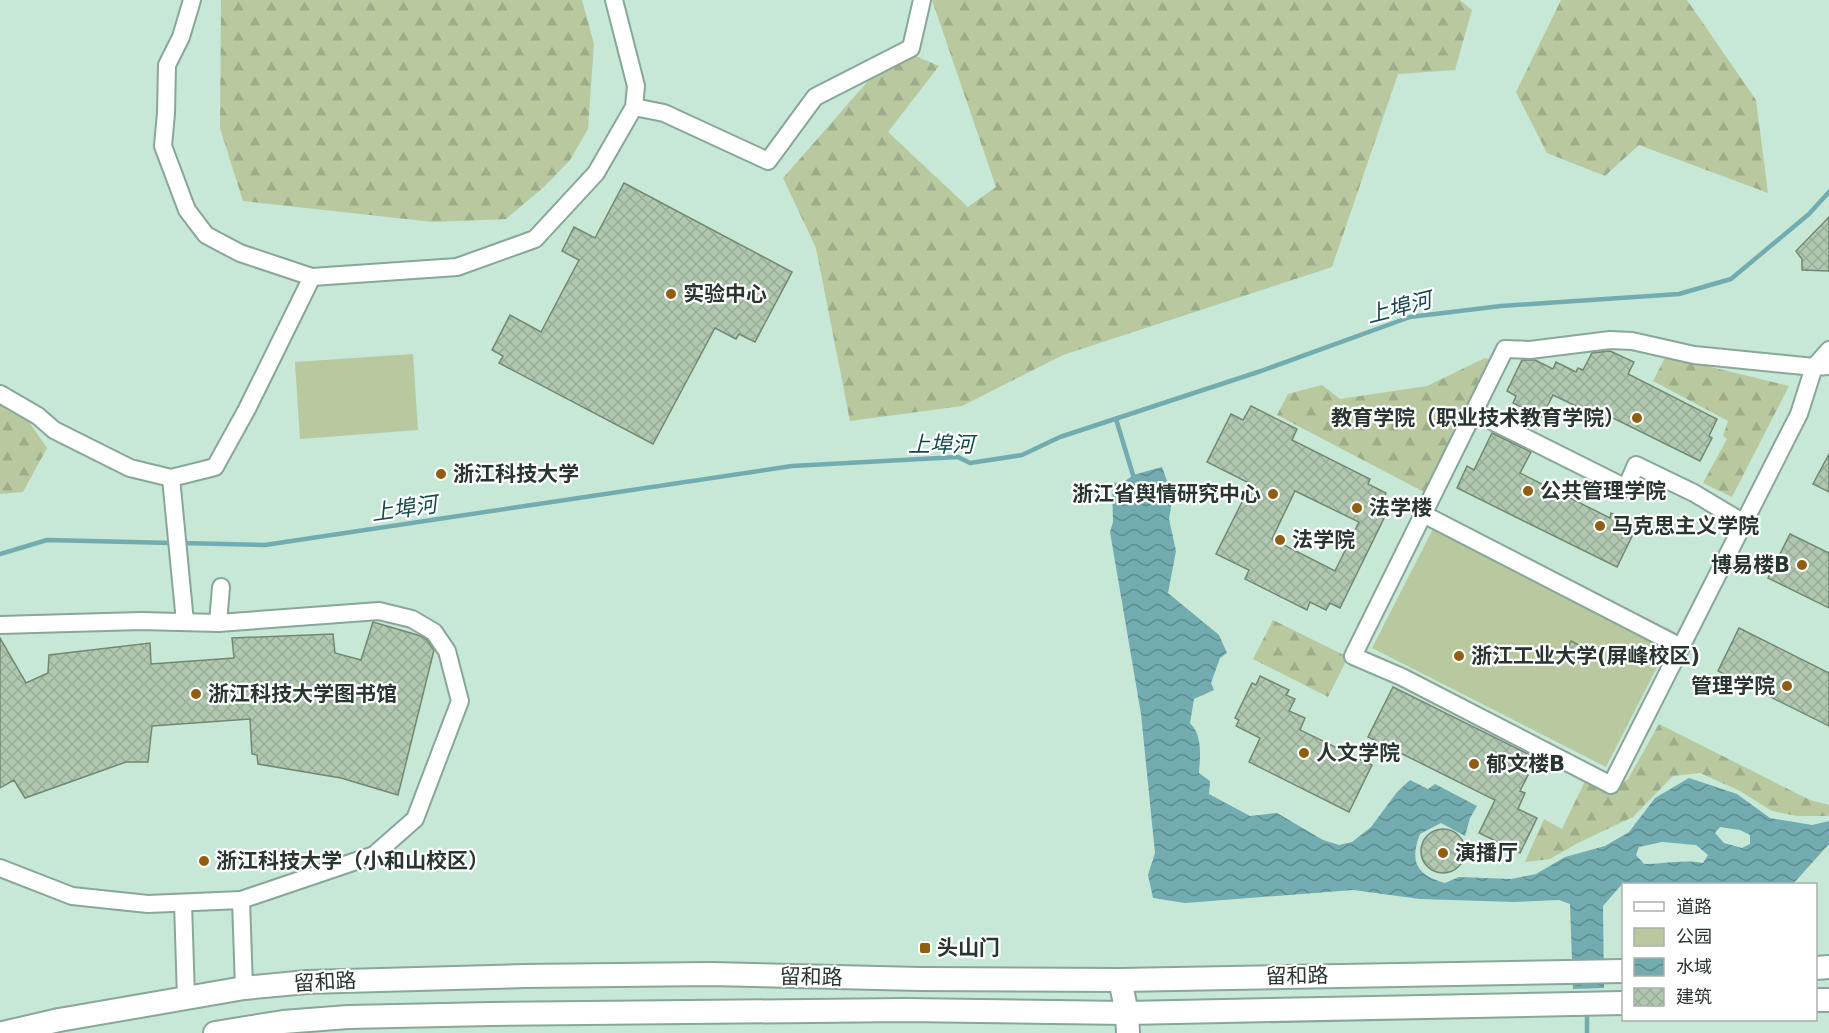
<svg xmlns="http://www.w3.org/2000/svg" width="1829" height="1033" font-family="'DejaVu Sans','Noto Sans SC',sans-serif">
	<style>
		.forest { fill: url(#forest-firs) }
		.green { fill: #b8c99f }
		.water { fill: url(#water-waves); fill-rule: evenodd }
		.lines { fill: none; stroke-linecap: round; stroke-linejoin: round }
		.stream { stroke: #73acb0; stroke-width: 4.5 }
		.building { fill: url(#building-cross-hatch); stroke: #738872; stroke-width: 1.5; fill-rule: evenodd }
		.street-casing { stroke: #88a798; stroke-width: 20 }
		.secondary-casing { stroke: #88a798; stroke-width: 26 }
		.street { stroke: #fff; stroke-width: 16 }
		.secondary { stroke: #fff; stroke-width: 22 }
		.poi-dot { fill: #915d10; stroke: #fff; stroke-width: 2 }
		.labels { text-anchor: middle; stroke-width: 4.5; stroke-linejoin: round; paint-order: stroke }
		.poi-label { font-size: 21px; font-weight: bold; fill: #293630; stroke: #fff; text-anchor: start }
		.street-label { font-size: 21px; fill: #293630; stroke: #fff }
		.water-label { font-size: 22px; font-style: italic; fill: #14494d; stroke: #fff }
	</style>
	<defs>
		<pattern id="forest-firs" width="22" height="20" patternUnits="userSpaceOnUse" patternTransform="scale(1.5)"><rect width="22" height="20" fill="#b8c99f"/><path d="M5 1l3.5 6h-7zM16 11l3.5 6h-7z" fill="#9ead89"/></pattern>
		<pattern id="water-waves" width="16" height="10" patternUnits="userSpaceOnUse" patternTransform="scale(1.5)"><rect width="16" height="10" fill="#73acb0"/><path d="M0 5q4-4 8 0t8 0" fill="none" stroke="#5e8d90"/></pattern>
		<pattern id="building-cross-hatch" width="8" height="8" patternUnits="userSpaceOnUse" patternTransform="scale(1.5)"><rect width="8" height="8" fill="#b1c8b0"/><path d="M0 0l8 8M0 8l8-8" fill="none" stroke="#98ac98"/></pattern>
	</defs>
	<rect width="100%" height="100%" fill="#c7e7d7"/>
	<!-- forest -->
	<g class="forest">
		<path d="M 221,0 L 582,0 L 594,44 L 588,129 L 570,160 L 544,187 L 506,219 L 433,222 L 243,201 L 220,128 Z"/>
		<path d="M 932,0 L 1460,0 L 1472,10 L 1455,70 L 1398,74 L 1332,267 L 1063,355 L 962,406 L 850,421 L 816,248 L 783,178 L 897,48 L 939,66 L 888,132 L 968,207 L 996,187 Z"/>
		<path d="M 1561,0 L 1687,0 L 1756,100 L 1768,193 L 1639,145 L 1605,176 L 1547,153 L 1516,92 Z"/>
		<path d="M 1666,356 L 1789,386 L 1732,497 L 1703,483 L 1727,439 L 1723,436 L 1728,421 L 1653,381 Z"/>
		<path d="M 1485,358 L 1494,361 L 1464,422 L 1424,492 L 1277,415 L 1288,394 L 1322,385 L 1340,399 L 1427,386 Z"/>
		<path d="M 0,401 L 23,413 L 47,448 L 23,492 L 0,494 Z"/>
		<path d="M 1273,620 L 1348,657 L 1328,697 L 1253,659 Z"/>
		<path d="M 1659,724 L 1810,800 L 1829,805 L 1829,816 L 1797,816 L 1772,811 L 1740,791 L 1700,773 L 1673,776 L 1633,817 L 1578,843 L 1550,859 L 1525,862 L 1544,819 L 1562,829 L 1587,777 L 1611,790 L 1628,779 Z"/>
	</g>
	<!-- green -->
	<g class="green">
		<path d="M 413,354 L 418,430 L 300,439 L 295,362 Z"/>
		<path d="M 1435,525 L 1669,644 L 1606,767 L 1372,648 Z"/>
	</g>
	<!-- water -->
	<path class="water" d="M 1162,467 L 1167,481 L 1174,490 L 1169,519 L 1176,551 L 1168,593 L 1219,635 L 1227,653 L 1220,658 L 1211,683 L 1214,690 L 1194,699 L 1190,723 C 1203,736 1200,756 1199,773 L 1210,781 L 1209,794 L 1250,816 L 1277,813 L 1323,840 L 1339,845 L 1352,842 L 1371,827 L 1397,792 L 1410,780 L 1428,789 L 1435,784 L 1477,806 L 1470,818 L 1465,836 L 1441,823 L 1420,834 C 1409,862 1417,875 1445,883 L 1459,877 L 1511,879 L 1536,874 L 1565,857 L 1605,846 L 1629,832 L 1655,798 L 1689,778 L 1737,794 L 1770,818 L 1812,825 L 1829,821 L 1829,844 L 1793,884 L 1623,883 L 1603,906 L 1604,988 L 1573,989 L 1570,904 L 1559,900 L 1514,902 L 1420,899 L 1353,890 L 1185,903 L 1153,898 L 1148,875 L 1155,853 L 1141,714 L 1110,532 L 1113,522 L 1112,483 L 1124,482 L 1133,475 ZM 1720,827 L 1740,830 L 1750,835 L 1750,844 L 1742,848 L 1724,843 L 1715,833 ZM 1662,842 L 1696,845 L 1708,855 L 1703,863 C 1682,859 1664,864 1644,864 L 1636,855 L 1639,847 Z"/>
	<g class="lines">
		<!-- stream -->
		<g class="stream">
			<path d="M 1116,419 L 1133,475"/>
			<path d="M 181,543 L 265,545 L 792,466 L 958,457 L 970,463 L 1022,455 L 1060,437 L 1261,371 L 1410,317 L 1501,306 L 1679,294 L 1731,279 L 1809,214 L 1829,192"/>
			<path d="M 0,554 L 47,540 L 172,543"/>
			<path d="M 1587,1033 L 1587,1017"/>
		</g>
	</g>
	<!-- building -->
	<g class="building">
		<path d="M 624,183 L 792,272 L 755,342 L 739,334 L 736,339 L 715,328 L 653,444 L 499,363 L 503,356 L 492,350 L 510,315 L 541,332 L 579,260 L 562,251 L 574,227 L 595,238 Z"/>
		<path d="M 1829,217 L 1829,271 L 1802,270 L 1802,259 L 1796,251 Z"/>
		<path d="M 1610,351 L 1634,362 L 1628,374 L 1717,419 L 1709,436 L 1712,438 L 1700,461 L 1609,416 L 1607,421 L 1553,395 L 1542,417 L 1513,403 L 1516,396 L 1507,391 L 1522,360 L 1535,360 L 1553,369 L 1556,362 L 1576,372 L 1578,368 L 1583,370 L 1592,353 Z"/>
		<path d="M 1251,406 L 1297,429 L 1292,440 L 1370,479 L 1368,484 L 1386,493 L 1380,506 L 1388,510 L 1340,608 L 1330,603 L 1326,610 L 1310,602 L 1307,610 L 1245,579 L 1249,570 L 1216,554 L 1251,484 L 1207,462 L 1231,414 L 1243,420 ZM 1295,491 L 1359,522 L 1335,571 L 1272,539 Z"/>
		<path d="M 1492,433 L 1531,452 L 1520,473 L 1610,518 L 1611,513 L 1637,526 L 1617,567 L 1457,488 L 1467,466 L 1474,470 Z"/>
		<path d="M 1829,454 L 1829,492 L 1813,484 Z"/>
		<path d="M 1790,534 L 1829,553 L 1829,608 L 1768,578 Z"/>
		<path d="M 373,622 L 421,636 L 427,640 L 434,650 L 398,795 L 341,778 L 258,764 L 257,755 L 252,754 L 250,719 L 152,726 L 148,762 L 126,762 L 25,798 L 14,780 L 0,788 L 0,638 L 26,683 L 48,673 L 49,655 L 150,643 L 151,664 L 234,658 L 232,638 L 333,634 L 335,653 L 361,660 Z"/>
		<path d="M 1739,628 L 1829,673 L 1829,726 L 1718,671 Z"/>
		<path d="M 1571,641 L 1592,652 L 1585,665 L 1564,654 Z"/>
		<path d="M 1260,676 L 1289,690 L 1286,695 L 1295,699 L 1289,711 L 1305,718 L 1300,730 L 1372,765 L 1349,812 L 1249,762 L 1260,738 L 1236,726 L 1239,720 L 1235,718 L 1252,683 L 1256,685 Z"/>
		<path d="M 1393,687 L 1530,755 L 1522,772 L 1528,775 L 1520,791 L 1525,793 L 1518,809 L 1537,818 L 1520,853 L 1479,833 L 1495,800 L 1368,737 Z"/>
		<circle cx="1443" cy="851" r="22"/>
	</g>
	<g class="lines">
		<!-- street casing -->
		<g class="street-casing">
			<g id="street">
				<path d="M 192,0 L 181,37 L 167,65 L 166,113 L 163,146 L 187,210 L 206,235 L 240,253 L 312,277 L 457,267 L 535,239 L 596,173 L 634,107 L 636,86 L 614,0"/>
				<path d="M 634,107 L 664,113 L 768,161 L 815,97 L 911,48 L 922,0"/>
				<path d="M 1829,350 L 1814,367 L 1799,414 L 1611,785 L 1402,677 L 1353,656 L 1505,349 L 1530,350 L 1610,340 L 1632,341 L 1694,355 L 1814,367 L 1829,366"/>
				<path d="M 0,394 L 38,416 L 54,430 L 130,468 L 171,478 L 215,467 L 247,409 L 312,277"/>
				<path d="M 1474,412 L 1626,488 L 1636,465 L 1694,493 L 1744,523"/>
				<path d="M 171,478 L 185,622"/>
				<path d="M 1423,514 L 1681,647"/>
				<path d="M 218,623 L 221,587"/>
				<path d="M 0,625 L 141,621 L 218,623 L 379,611 L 412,619 L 434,632 L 447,651 L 460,701 L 415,819 L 374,855 L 241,900 L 148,904 L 72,896 L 0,868"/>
				<path d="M 241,900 L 244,988"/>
				<path d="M 183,903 L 186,998"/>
			</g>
		</g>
		<!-- secondary casing -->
		<g class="secondary-casing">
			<g id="secondary">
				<path d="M 1816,968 L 1829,967"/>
				<path d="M 1120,980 L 1127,1013 L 1128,1033"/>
				<path d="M 1816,1000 L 1829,1000"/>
				<path d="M 3,1033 L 59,1020 L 244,988 L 307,982 L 524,976 L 711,974 L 920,979 L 1120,980 L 1624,971"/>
				<path d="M 215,1033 L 283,1022 L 348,1017 L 491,1014 L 905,1010 L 1127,1013 L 1624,1003"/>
			</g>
		</g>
		<!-- street -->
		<use href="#street" class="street"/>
		<!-- secondary -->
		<use href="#secondary" class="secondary"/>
	</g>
	<!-- markers -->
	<g class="poi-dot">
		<circle cx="671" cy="294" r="6"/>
		<circle cx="1637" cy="418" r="6"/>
		<circle cx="441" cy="474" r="6"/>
		<circle cx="1528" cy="491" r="6"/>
		<circle cx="1273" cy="494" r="6"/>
		<circle cx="1357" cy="508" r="6"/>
		<circle cx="1600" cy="526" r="6"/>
		<circle cx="1280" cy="540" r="6"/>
		<circle cx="1802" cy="565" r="6"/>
		<circle cx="1459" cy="656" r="6"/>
		<circle cx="1787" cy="686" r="6"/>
		<circle cx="196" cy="694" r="6"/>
		<circle cx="1304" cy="753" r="6"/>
		<circle cx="1474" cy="764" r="6"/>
		<circle cx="1443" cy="853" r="6"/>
		<circle cx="204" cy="861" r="6"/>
		<rect x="919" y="942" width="12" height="12" rx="3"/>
	</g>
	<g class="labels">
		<!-- poi labels -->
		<g class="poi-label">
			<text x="683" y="301">实验中心</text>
			<text x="1625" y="425" text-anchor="end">教育学院（职业技术教育学院）</text>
			<text x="453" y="481">浙江科技大学</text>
			<text x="1540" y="498">公共管理学院</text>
			<text x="1261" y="501" text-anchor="end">浙江省舆情研究中心</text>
			<text x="1369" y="515">法学楼</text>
			<text x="1612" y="533">马克思主义学院</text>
			<text x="1292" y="547">法学院</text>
			<text x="1790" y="572" text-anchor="end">博易楼B</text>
			<text x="1471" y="663">浙江工业大学(屏峰校区)</text>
			<text x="1775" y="693" text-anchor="end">管理学院</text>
			<text x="208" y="701">浙江科技大学图书馆</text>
			<text x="1316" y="760">人文学院</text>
			<text x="1486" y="771">郁文楼B</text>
			<text x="1455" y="860">演播厅</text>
			<text x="216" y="868">浙江科技大学（小和山校区）</text>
			<text x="937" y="955">头山门</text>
		</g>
		<!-- street labels -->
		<g class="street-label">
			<text transform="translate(1297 976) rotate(-1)" y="7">留和路</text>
			<text transform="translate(811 977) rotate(1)" y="7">留和路</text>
			<text transform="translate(325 982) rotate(-3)" y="7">留和路</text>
		</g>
		<!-- water labels -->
		<g class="water-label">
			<text transform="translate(1399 307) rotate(-14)" y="8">上埠河</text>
			<text x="941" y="452">上埠河</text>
			<text transform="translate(404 508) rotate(-8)" y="8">上埠河</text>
		</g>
	</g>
	<!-- legend -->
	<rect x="1622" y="883" width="195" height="138" fill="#ffffff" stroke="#a9afac" stroke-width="1.5"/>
	<rect x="1634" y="902" width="30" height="9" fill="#ffffff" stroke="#a9afac" stroke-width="1.5"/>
	<text x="1676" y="913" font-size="18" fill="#293630">道路</text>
	<rect x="1634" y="928" width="30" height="18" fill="#b8c99f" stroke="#a9afac" stroke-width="1.5"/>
	<text x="1676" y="943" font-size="18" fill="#293630">公园</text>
	<rect x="1634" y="958" width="30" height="18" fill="url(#water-waves)" stroke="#a9afac" stroke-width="1.5"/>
	<text x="1676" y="973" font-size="18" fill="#293630">水域</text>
	<rect x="1634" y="988" width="30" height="18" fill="url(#building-cross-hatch)" stroke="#a9afac" stroke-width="1.5"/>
	<text x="1676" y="1003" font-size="18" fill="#293630">建筑</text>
</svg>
